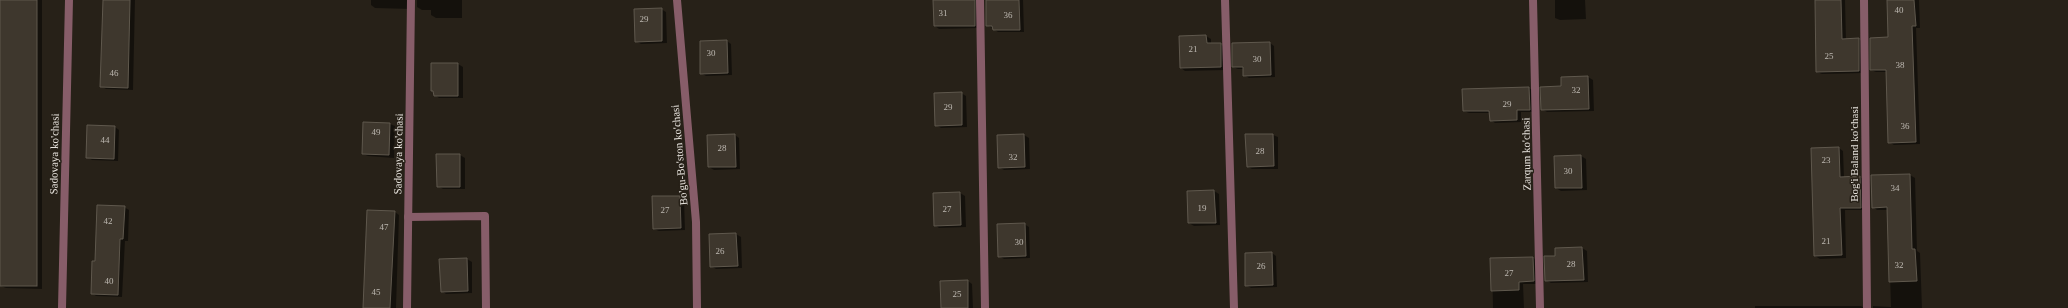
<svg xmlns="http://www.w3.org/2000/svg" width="2068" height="308" font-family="'Times New Roman',serif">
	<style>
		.shadow { fill: #0007 }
		.building { fill: #3e372d; stroke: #5f584d }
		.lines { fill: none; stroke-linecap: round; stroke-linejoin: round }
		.street { stroke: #875d69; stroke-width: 8 }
		.labels { text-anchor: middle; stroke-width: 3; stroke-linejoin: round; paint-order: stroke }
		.number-label { font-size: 9px; fill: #bdb8b1 }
		.street-label { font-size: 11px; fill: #e7e3dd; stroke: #272118 }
	</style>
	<rect width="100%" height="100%" fill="#272118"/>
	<!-- shadow -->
	<g class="shadow">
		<path d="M 1,0 L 42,0 L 42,289 L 6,288 L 1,286 Z"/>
		<path d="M 104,0 L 135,0 L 133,90 L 106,89 L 101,86 Z"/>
		<path d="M 371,0 L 411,0 L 410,9 L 375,8 L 371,5 Z"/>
		<path d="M 417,0 L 462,0 L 462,18 L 436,18 L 431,15 L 431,10 L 422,10 L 417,7 Z"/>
		<path d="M 934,0 L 976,0 L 979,28 L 939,29 L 935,26 Z"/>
		<path d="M 986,0 L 1023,0 L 1024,32 L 998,32 L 987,25 Z"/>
		<path d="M 1555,0 L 1585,0 L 1586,19 L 1560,20 L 1555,18 Z"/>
		<path d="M 1815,0 L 1845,0 L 1846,40 L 1859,39 L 1863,42 L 1864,73 L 1822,74 L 1817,72 Z"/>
		<path d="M 1888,0 L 1919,0 L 1920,28 L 1916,28 L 1920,144 L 1894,145 L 1889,142 L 1887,72 L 1876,72 L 1871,70 L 1889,38 Z"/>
		<path d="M 661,9 L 666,12 L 667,43 L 641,44 L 636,41 Z"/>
		<path d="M 1206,36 L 1211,39 L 1211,44 L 1220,44 L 1225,47 L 1226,70 L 1185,71 L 1181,68 Z"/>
		<path d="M 727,41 L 731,44 L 732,75 L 706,76 L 701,73 Z"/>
		<path d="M 1270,43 L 1274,46 L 1275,77 L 1249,78 L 1244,75 L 1244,69 L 1238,69 L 1233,67 Z"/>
		<path d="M 432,64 L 458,64 L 463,67 L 463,98 L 439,98 L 435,95 Z"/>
		<path d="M 1588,77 L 1593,80 L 1594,111 L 1547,112 L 1542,109 L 1562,87 Z"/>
		<path d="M 1529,88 L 1534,91 L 1534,112 L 1521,112 L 1521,122 L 1495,123 L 1491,120 L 1490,113 L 1469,113 L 1464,111 L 1463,90 Z"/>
		<path d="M 961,93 L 966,96 L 967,127 L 941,128 L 936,125 Z"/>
		<path d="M 364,123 L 390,124 L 395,126 L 394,158 L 368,156 L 363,154 Z"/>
		<path d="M 115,127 L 119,130 L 118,161 L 92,160 L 87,157 Z"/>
		<path d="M 735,135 L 739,138 L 740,169 L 714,170 L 709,167 Z"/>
		<path d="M 1024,135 L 1029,138 L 1030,169 L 1004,170 L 999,167 L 998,136 Z"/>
		<path d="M 1273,135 L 1278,137 L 1278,169 L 1252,169 L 1248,167 Z"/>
		<path d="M 1839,148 L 1843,151 L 1844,177 L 1860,177 L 1865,180 L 1865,210 L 1845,210 L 1846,258 L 1820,259 L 1815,256 Z"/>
		<path d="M 460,155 L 465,158 L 465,189 L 443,189 L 438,186 Z"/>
		<path d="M 1581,156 L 1586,159 L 1587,190 L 1561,191 L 1556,188 L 1555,157 Z"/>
		<path d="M 1910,175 L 1915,178 L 1917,251 L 1920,253 L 1922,308 L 1873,308 L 1873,306 L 1891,307 L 1888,210 L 1877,210 L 1873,207 Z"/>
		<path d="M 1214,191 L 1219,194 L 1220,225 L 1194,226 L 1189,223 L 1188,192 Z"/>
		<path d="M 960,193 L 965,196 L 966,227 L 939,228 L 935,225 Z"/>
		<path d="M 679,197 L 684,199 L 685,230 L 659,231 L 654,229 Z"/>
		<path d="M 124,207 L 129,210 L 128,241 L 125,241 L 122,297 L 96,296 L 92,293 L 96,262 Z"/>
		<path d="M 395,212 L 399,215 L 396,308 L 365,308 Z"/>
		<path d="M 1024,224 L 1029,227 L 1030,258 L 1004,259 L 999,256 Z"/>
		<path d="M 736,234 L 741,237 L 742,268 L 716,269 L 711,266 L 710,235 Z"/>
		<path d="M 1582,248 L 1587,251 L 1588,282 L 1551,283 L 1546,280 L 1556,257 L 1556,249 Z"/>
		<path d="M 1272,253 L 1276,256 L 1277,287 L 1251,288 L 1246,285 Z"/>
		<path d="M 1533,258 L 1538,260 L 1538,284 L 1523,284 L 1524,308 L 1493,308 L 1492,259 Z"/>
		<path d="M 467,259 L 472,262 L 472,293 L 446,294 L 442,291 Z"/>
		<path d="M 968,281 L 972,284 L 973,308 L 942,308 Z"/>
		<path d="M 1755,306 L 1861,306 L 1864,308 L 1755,308 Z"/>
	</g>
	<!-- building -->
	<g class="building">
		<rect x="0" y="0" width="37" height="286"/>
		<path d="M 103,0 L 130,0 L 128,88 L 100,87 Z"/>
		<path d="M 933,0 L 975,0 L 975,26 L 934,26 Z"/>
		<path d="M 986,0 L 1019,0 L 1020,30 L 993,30 L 992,26 L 986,26 Z"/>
		<path d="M 1815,0 L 1841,0 L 1842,39 L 1859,38 L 1859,71 L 1816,72 Z"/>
		<path d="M 1887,0 L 1914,0 L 1916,26 L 1912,26 L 1916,142 L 1888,143 L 1886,70 L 1870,70 L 1870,38 L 1888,37 Z"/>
		<path d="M 662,8 L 662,41 L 635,42 L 634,9 Z"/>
		<path d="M 1206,35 L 1207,43 L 1221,43 L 1221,67 L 1180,68 L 1179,36 Z"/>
		<path d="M 727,40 L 728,73 L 700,74 L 700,41 Z"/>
		<path d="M 1270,42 L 1271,75 L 1243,76 L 1243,67 L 1232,67 L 1232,43 Z"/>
		<path d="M 431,63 L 458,63 L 458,96 L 434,96 L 433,91 L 431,91 Z"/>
		<path d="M 1588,76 L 1589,109 L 1541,110 L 1540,87 L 1561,86 L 1561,77 Z"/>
		<path d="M 1529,87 L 1530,110 L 1517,110 L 1517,120 L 1490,121 L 1489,111 L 1463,111 L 1462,89 Z"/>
		<path d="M 962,92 L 962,125 L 935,126 L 934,93 Z"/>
		<path d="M 363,122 L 390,123 L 389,155 L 362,154 Z"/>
		<path d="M 87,125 L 115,126 L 114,159 L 86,158 Z"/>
		<path d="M 735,134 L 736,167 L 708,167 L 707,135 Z"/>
		<path d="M 1024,134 L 1025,167 L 998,168 L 997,135 Z"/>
		<path d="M 1245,134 L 1273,134 L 1274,166 L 1247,167 Z"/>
		<path d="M 1839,147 L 1840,177 L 1860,176 L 1861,208 L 1840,208 L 1842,255 L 1814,256 L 1811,148 Z"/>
		<path d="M 436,154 L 460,154 L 460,187 L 437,187 Z"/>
		<path d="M 1581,155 L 1582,188 L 1555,188 L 1554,156 Z"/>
		<path d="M 1910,174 L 1912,249 L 1915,249 L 1917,281 L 1889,282 L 1887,207 L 1872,208 L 1871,175 Z"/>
		<path d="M 1214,190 L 1216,223 L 1188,223 L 1187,191 Z"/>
		<path d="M 960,192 L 961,225 L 934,226 L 933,193 Z"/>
		<path d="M 652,196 L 680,196 L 681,228 L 653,229 Z"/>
		<path d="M 97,205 L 125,206 L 123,239 L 120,239 L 118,295 L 91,294 L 92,261 L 95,261 Z"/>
		<path d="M 367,210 L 395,211 L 390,308 L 363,308 Z"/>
		<path d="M 1025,223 L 1026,256 L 998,257 L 997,224 Z"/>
		<path d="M 736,233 L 738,266 L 710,267 L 709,234 Z"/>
		<path d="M 1582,247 L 1584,280 L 1545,281 L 1544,256 L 1555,256 L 1555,248 Z"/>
		<path d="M 1272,252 L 1273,285 L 1245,286 L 1245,253 Z"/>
		<path d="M 1533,257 L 1534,281 L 1519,282 L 1519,290 L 1491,291 L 1490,258 Z"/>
		<path d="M 467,258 L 468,291 L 441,292 L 439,259 Z"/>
		<path d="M 968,280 L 968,308 L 941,308 L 940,281 Z"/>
	</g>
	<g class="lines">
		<!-- street -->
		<g class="street">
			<path d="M 677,0 L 696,222 L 697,308"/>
			<path d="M 980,0 L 985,308"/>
			<path d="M 1225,0 L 1234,308"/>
			<path d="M 1533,0 L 1540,308"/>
			<path d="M 1864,0 L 1867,308"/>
			<path d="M 408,217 L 485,216 L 486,308"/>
			<path d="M 62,308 L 69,0"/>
			<path d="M 407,308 L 411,0"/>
		</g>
	</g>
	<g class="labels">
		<!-- number labels -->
		<g class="number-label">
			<text x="1899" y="13">40</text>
			<text x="943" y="16">31</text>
			<text x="1008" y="18">36</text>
			<text x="644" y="22">29</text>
			<text x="1193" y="52">21</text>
			<text x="711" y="56">30</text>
			<text x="1829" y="59">25</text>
			<text x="1257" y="62">30</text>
			<text x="1900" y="68">38</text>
			<text x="114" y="76">46</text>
			<text x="1576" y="93">32</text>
			<text x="1507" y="107">29</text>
			<text x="948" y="110">29</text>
			<text x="1905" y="129">36</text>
			<text x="376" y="135">49</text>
			<text x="105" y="143">44</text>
			<text x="722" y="151">28</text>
			<text x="1260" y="154">28</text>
			<text x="1013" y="160">32</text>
			<text x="1826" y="163">23</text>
			<text x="1568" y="174">30</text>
			<text x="1895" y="191">34</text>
			<text x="1202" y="211">19</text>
			<text x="947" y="212">27</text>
			<text x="665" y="213">27</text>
			<text x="108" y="224">42</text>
			<text x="384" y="230">47</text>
			<text x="1826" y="244">21</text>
			<text x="1019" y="245">30</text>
			<text x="720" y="254">26</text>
			<text x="1571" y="267">28</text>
			<text x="1899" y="268">32</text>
			<text x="1261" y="269">26</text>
			<text x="1509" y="276">27</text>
			<text x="109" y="284">40</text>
			<text x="376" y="295">45</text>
			<text x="957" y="297">25</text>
		</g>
		<!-- street labels -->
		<g class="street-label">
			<text transform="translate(54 154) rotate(-89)" y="4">Sadovaya ko'chasi</text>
			<text transform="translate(398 154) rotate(-89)" y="4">Sadovaya ko'chasi</text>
			<text transform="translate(1526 154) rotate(-91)" y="4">Zarqum ko'chasi</text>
			<text transform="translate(1854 154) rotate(-90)" y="4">Bog'i Baland ko'chasi</text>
			<text transform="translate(679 155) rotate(-95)" y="4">Bo'gu-Bo'ston ko'chasi</text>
		</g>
	</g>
</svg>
